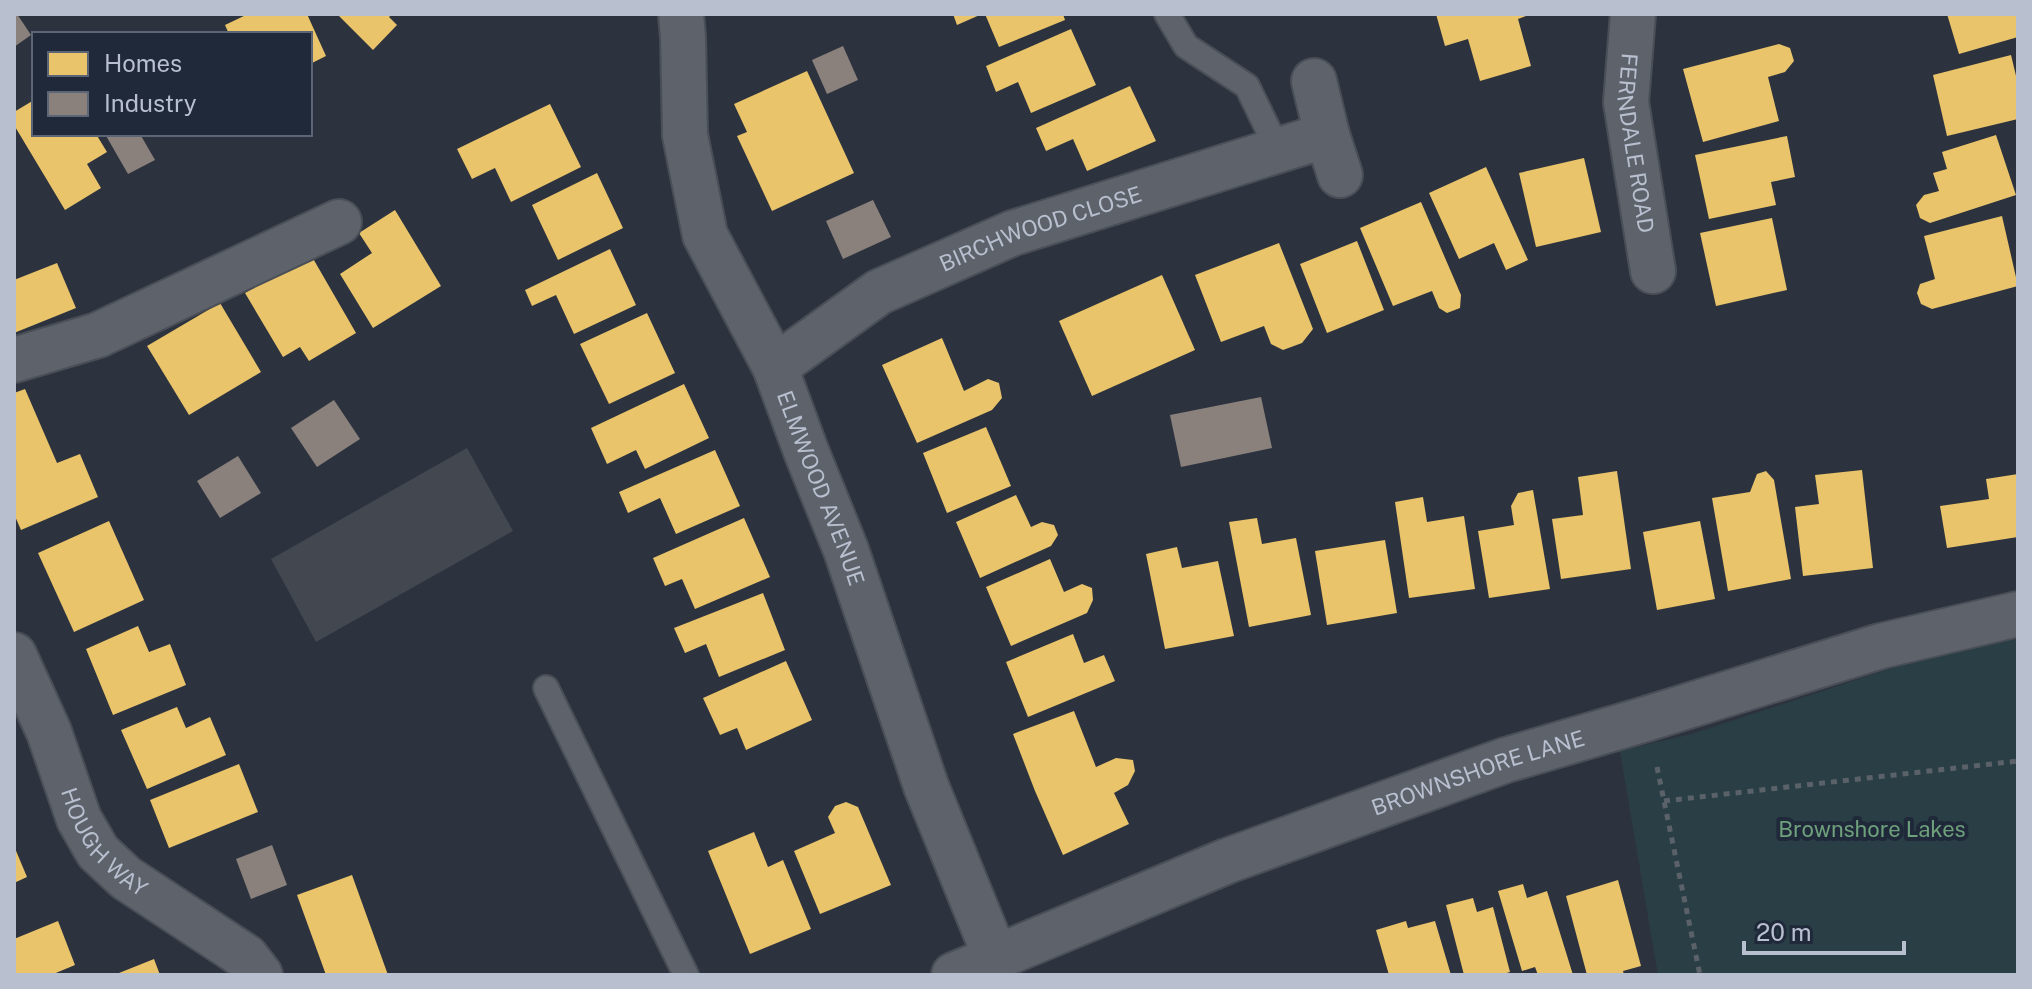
<svg xmlns="http://www.w3.org/2000/svg" width="2032" height="989" font-family="'Public Sans',sans-serif">
	<style>
		.green { fill: #293f45 }
		.homes { fill: #e9c46a }
		.industry { fill: #8a817c }
		.building { fill: #424750 }
		.lines { fill: none; stroke-linecap: round; stroke-linejoin: round }
		.lane-casing { stroke: #4a4e56; stroke-width: 28 }
		.street-casing { stroke: #4a4e56; stroke-width: 48 }
		.path { stroke: #5b6168; stroke-width: 5; stroke-dasharray: 6 6; stroke-linecap: butt }
		.lane { stroke: #5d626b; stroke-width: 24 }
		.street { stroke: #5d626b; stroke-width: 44 }
		.labels { text-anchor: middle; stroke-width: 8; stroke-linejoin: round; paint-order: stroke }
		.street-label { font-size: 22px; fill: #b8bfce; stroke: #1f293a }
		.park-label { font-size: 22px; fill: #6ea07c; stroke: #1f293a }
	</style>
	<rect width="100%" height="100%" fill="#2d333e"/>
	<!-- green -->
	<path class="green" d="M 2018,639 L 2018,975 L 1658,975 L 1620,751 L 1692,734 L 1953,648 Z"/>
	<!-- homes -->
	<g class="homes">
		<path d="M 248,14 L 307,14 L 326,56 L 310,64 L 310,34 L 229,34 L 225,25 Z"/>
		<path d="M 337,14 L 392,14 L 389,17 L 397,25 L 373,50 Z"/>
		<path d="M 953,14 L 982,14 L 957,25 Z"/>
		<path d="M 985,14 L 1063,14 L 1065,20 L 999,47 Z"/>
		<path d="M 1436,14 L 1531,14 L 1518,19 L 1531,66 L 1480,81 L 1468,39 L 1445,46 Z"/>
		<path d="M 1947,14 L 2018,14 L 2018,37 L 1959,54 Z"/>
		<path d="M 1071,29 L 1096,85 L 1031,113 L 1018,82 L 996,92 L 986,66 Z"/>
		<path d="M 1779,44 L 1790,48 L 1794,61 L 1785,72 L 1768,77 L 1779,121 L 1703,142 L 1683,69 Z"/>
		<path d="M 2011,55 L 2018,84 L 2018,119 L 1947,136 L 1933,75 Z"/>
		<path d="M 807,71 L 854,173 L 772,211 L 737,136 L 747,132 L 734,104 Z"/>
		<path d="M 1130,86 L 1156,141 L 1087,171 L 1073,139 L 1046,151 L 1036,128 Z"/>
		<path d="M 34,100 L 34,134 L 96,134 L 107,152 L 87,164 L 101,188 L 65,210 L 14,125 L 14,112 Z"/>
		<path d="M 550,104 L 581,167 L 511,202 L 495,168 L 472,179 L 457,149 Z"/>
		<path d="M 1996,135 L 2016,195 L 1930,223 L 1920,218 L 1916,205 L 1924,195 L 1939,191 L 1933,173 L 1947,169 L 1942,152 Z"/>
		<path d="M 1787,136 L 1795,177 L 1771,182 L 1776,205 L 1709,219 L 1695,155 Z"/>
		<path d="M 1584,158 L 1601,232 L 1536,247 L 1519,173 Z"/>
		<path d="M 1486,167 L 1528,260 L 1506,270 L 1494,243 L 1459,259 L 1429,193 Z"/>
		<path d="M 597,173 L 623,228 L 558,260 L 532,205 Z"/>
		<path d="M 1421,202 L 1461,295 L 1460,308 L 1447,313 L 1439,308 L 1432,291 L 1393,306 L 1360,228 Z"/>
		<path d="M 395,210 L 441,286 L 373,328 L 340,274 L 372,253 L 359,233 Z"/>
		<path d="M 2002,216 L 2018,286 L 1932,309 L 1921,304 L 1917,293 L 1920,284 L 1935,279 L 1924,236 Z"/>
		<path d="M 1772,218 L 1787,290 L 1716,306 L 1700,233 Z"/>
		<path d="M 1357,241 L 1384,310 L 1327,333 L 1300,264 Z"/>
		<path d="M 1279,243 L 1313,329 L 1302,343 L 1283,350 L 1271,344 L 1264,326 L 1221,342 L 1195,275 Z"/>
		<path d="M 610,249 L 636,305 L 574,334 L 556,295 L 532,306 L 525,290 Z"/>
		<path d="M 311,255 L 356,333 L 309,361 L 300,347 L 283,357 L 245,293 Z"/>
		<path d="M 57,263 L 76,308 L 14,333 L 14,280 Z"/>
		<path d="M 1162,275 L 1195,350 L 1092,396 L 1059,321 Z"/>
		<path d="M 220,303 L 261,372 L 189,415 L 147,346 Z"/>
		<path d="M 647,313 L 675,373 L 609,404 L 580,344 Z"/>
		<path d="M 942,338 L 964,391 L 988,379 L 999,383 L 1002,398 L 992,410 L 917,443 L 882,365 Z"/>
		<path d="M 684,384 L 709,438 L 645,469 L 636,450 L 607,464 L 591,428 Z"/>
		<path d="M 25,389 L 57,463 L 80,454 L 98,497 L 21,530 L 14,514 L 14,393 Z"/>
		<path d="M 986,427 L 1011,486 L 947,513 L 923,453 Z"/>
		<path d="M 715,450 L 740,506 L 676,534 L 660,498 L 628,513 L 619,492 Z"/>
		<path d="M 1862,470 L 1873,568 L 1803,576 L 1795,507 L 1819,504 L 1815,475 Z"/>
		<path d="M 1617,471 L 1631,569 L 1561,579 L 1552,519 L 1583,515 L 1578,477 Z"/>
		<path d="M 1766,471 L 1774,480 L 1791,579 L 1728,591 L 1712,498 L 1750,492 L 1757,474 Z"/>
		<path d="M 2018,474 L 2018,537 L 1947,548 L 1940,506 L 1989,499 L 1986,479 Z"/>
		<path d="M 1533,490 L 1550,589 L 1489,598 L 1478,531 L 1514,525 L 1511,506 L 1518,493 Z"/>
		<path d="M 1016,495 L 1031,527 L 1042,522 L 1054,525 L 1058,535 L 1051,546 L 980,578 L 956,522 Z"/>
		<path d="M 1423,497 L 1427,522 L 1464,516 L 1475,589 L 1409,598 L 1395,502 Z"/>
		<path d="M 744,518 L 770,577 L 695,609 L 682,579 L 665,586 L 653,558 Z"/>
		<path d="M 1257,518 L 1262,544 L 1296,538 L 1311,615 L 1249,627 L 1229,522 Z"/>
		<path d="M 109,521 L 144,600 L 74,632 L 38,553 Z"/>
		<path d="M 1700,521 L 1715,599 L 1657,610 L 1643,532 Z"/>
		<path d="M 1385,540 L 1397,613 L 1327,625 L 1315,551 Z"/>
		<path d="M 1177,547 L 1182,568 L 1218,561 L 1234,636 L 1165,649 L 1146,554 Z"/>
		<path d="M 1050,559 L 1064,592 L 1082,584 L 1092,588 L 1093,600 L 1087,613 L 1011,646 L 986,587 Z"/>
		<path d="M 763,593 L 785,650 L 719,677 L 706,644 L 685,653 L 674,628 Z"/>
		<path d="M 138,626 L 149,652 L 170,644 L 186,685 L 113,715 L 86,649 Z"/>
		<path d="M 1073,634 L 1084,663 L 1104,655 L 1115,681 L 1028,717 L 1006,662 Z"/>
		<path d="M 786,661 L 812,720 L 746,750 L 737,728 L 720,735 L 703,698 Z"/>
		<path d="M 177,707 L 186,728 L 210,717 L 226,755 L 147,789 L 121,730 Z"/>
		<path d="M 1074,711 L 1096,767 L 1116,758 L 1133,760 L 1135,771 L 1128,785 L 1114,793 L 1129,824 L 1063,855 L 1035,791 L 1013,734 Z"/>
		<path d="M 239,764 L 258,812 L 169,848 L 150,800 Z"/>
		<path d="M 846,802 L 858,807 L 891,885 L 820,914 L 794,851 L 835,833 L 828,817 L 835,806 Z"/>
		<path d="M 754,832 L 768,867 L 783,860 L 811,929 L 750,954 L 708,851 Z"/>
		<path d="M 14,846 L 27,877 L 14,883 Z"/>
		<path d="M 352,875 L 388,975 L 326,975 L 297,895 Z"/>
		<path d="M 1618,880 L 1641,966 L 1623,971 L 1624,975 L 1587,975 L 1566,896 Z"/>
		<path d="M 1523,884 L 1527,898 L 1547,891 L 1573,975 L 1538,975 L 1535,967 L 1522,971 L 1498,891 Z"/>
		<path d="M 1473,898 L 1477,912 L 1493,907 L 1510,972 L 1500,975 L 1464,975 L 1446,905 Z"/>
		<path d="M 58,921 L 75,965 L 51,975 L 14,975 L 14,939 Z"/>
		<path d="M 1406,921 L 1408,928 L 1435,921 L 1451,975 L 1389,975 L 1376,930 Z"/>
		<path d="M 154,959 L 160,975 L 114,975 Z"/>
	</g>
	<!-- industry -->
	<g class="industry">
		<path d="M 14,14 L 17,14 L 31,35 L 14,47 Z"/>
		<path d="M 843,46 L 858,80 L 827,94 L 812,60 Z"/>
		<path d="M 105,134 L 140,134 L 155,160 L 128,174 Z"/>
		<path d="M 873,200 L 891,237 L 843,259 L 826,221 Z"/>
		<path d="M 1261,397 L 1272,448 L 1181,467 L 1170,415 Z"/>
		<path d="M 334,400 L 360,439 L 317,467 L 291,428 Z"/>
		<path d="M 238,456 L 261,493 L 220,518 L 197,481 Z"/>
		<path d="M 272,845 L 287,885 L 251,899 L 236,859 Z"/>
	</g>
	<!-- building -->
	<path class="building" d="M 467,448 L 513,531 L 316,642 L 271,559 Z"/>
	<g class="lines">
		<!-- lane casing -->
		<g class="lane-casing">
			<g id="lane">
				<path d="M 1167,14 L 1186,46 L 1247,86 L 1278,150"/>
				<path d="M 546,688 L 686,975"/>
			</g>
		</g>
		<!-- street casing -->
		<g class="street-casing">
			<g id="street">
				<path id="s1" d="M 681,14 L 683,37 L 685,135 L 705,235 L 775,367 L 806,451 L 846,550 L 926,786 L 996,958"/>
				<path id="s2" d="M 1633,14 L 1626,102 L 1653,271"/>
				<path d="M 1314,81 L 1327,135 L 1340,175"/>
				<path d="M 14,360 L 98,335 L 339,222"/>
				<path id="s3" d="M 775,367 L 879,292 L 1013,233 L 1327,135"/>
				<path id="s4" d="M 14,655 L 49,732 L 79,819 L 98,852 L 126,878 L 246,957 L 260,975"/>
				<path id="s5" d="M 954,975 L 1227,861 L 1506,760 L 1646,719 L 1881,646 L 2018,614"/>
			</g>
		</g>
		<!-- path -->
		<g class="path">
			<path d="M 1657,767 L 1700,975"/>
			<path d="M 1664,801 L 2018,761"/>
		</g>
		<!-- lane -->
		<use href="#lane" class="lane"/>
		<!-- street -->
		<use href="#street" class="street"/>
	</g>
	<g class="labels">
		<!-- street labels -->
		<g class="street-label">
			<text dy="8" stroke="none"><textPath href="#s2" startOffset="130">FERNDALE ROAD</textPath></text>
			<text dy="8" stroke="none"><textPath href="#s3" startOffset="302">BIRCHWOOD CLOSE</textPath></text>
			<text dy="8" stroke="none"><textPath href="#s1" startOffset="502">ELMWOOD AVENUE</textPath></text>
			<text dy="8" stroke="none"><textPath href="#s5" startOffset="562">BROWNSHORE LANE</textPath></text>
			<text dy="8" stroke="none"><textPath href="#s4" startOffset="210">HOUGH WAY</textPath></text>
		</g>
		<!-- park labels -->
		<g class="park-label">
			<text x="1872" y="837">Brownshore Lakes</text>
		</g>
	</g>
	<!-- border -->
	<rect width="2032" height="989" fill="none" stroke="#b8bfce" stroke-width="32"/>
	<!-- legend -->
	<rect x="32" y="32" width="280" height="104" fill="#1f293a" stroke="#5c6575" stroke-width="2"/>
	<rect x="48" y="52" width="40" height="24" fill="#e9c46a" stroke="#5c6575" stroke-width="2"/>
	<text x="104" y="72" font-size="24" fill="#b8bfce">Homes</text>
	<rect x="48" y="92" width="40" height="24" fill="#8a817c" stroke="#5c6575" stroke-width="2"/>
	<text x="104" y="112" font-size="24" fill="#b8bfce">Industry</text>
	<!-- scale -->
	<path d="M1744 941v12h160v-12" fill="none" stroke="#b8bfce" stroke-width="4"/>
	<text x="1756" y="941" font-size="24" fill="#b8bfce" stroke="#1f293a" stroke-width="6" paint-order="stroke">20 m</text>
</svg>
